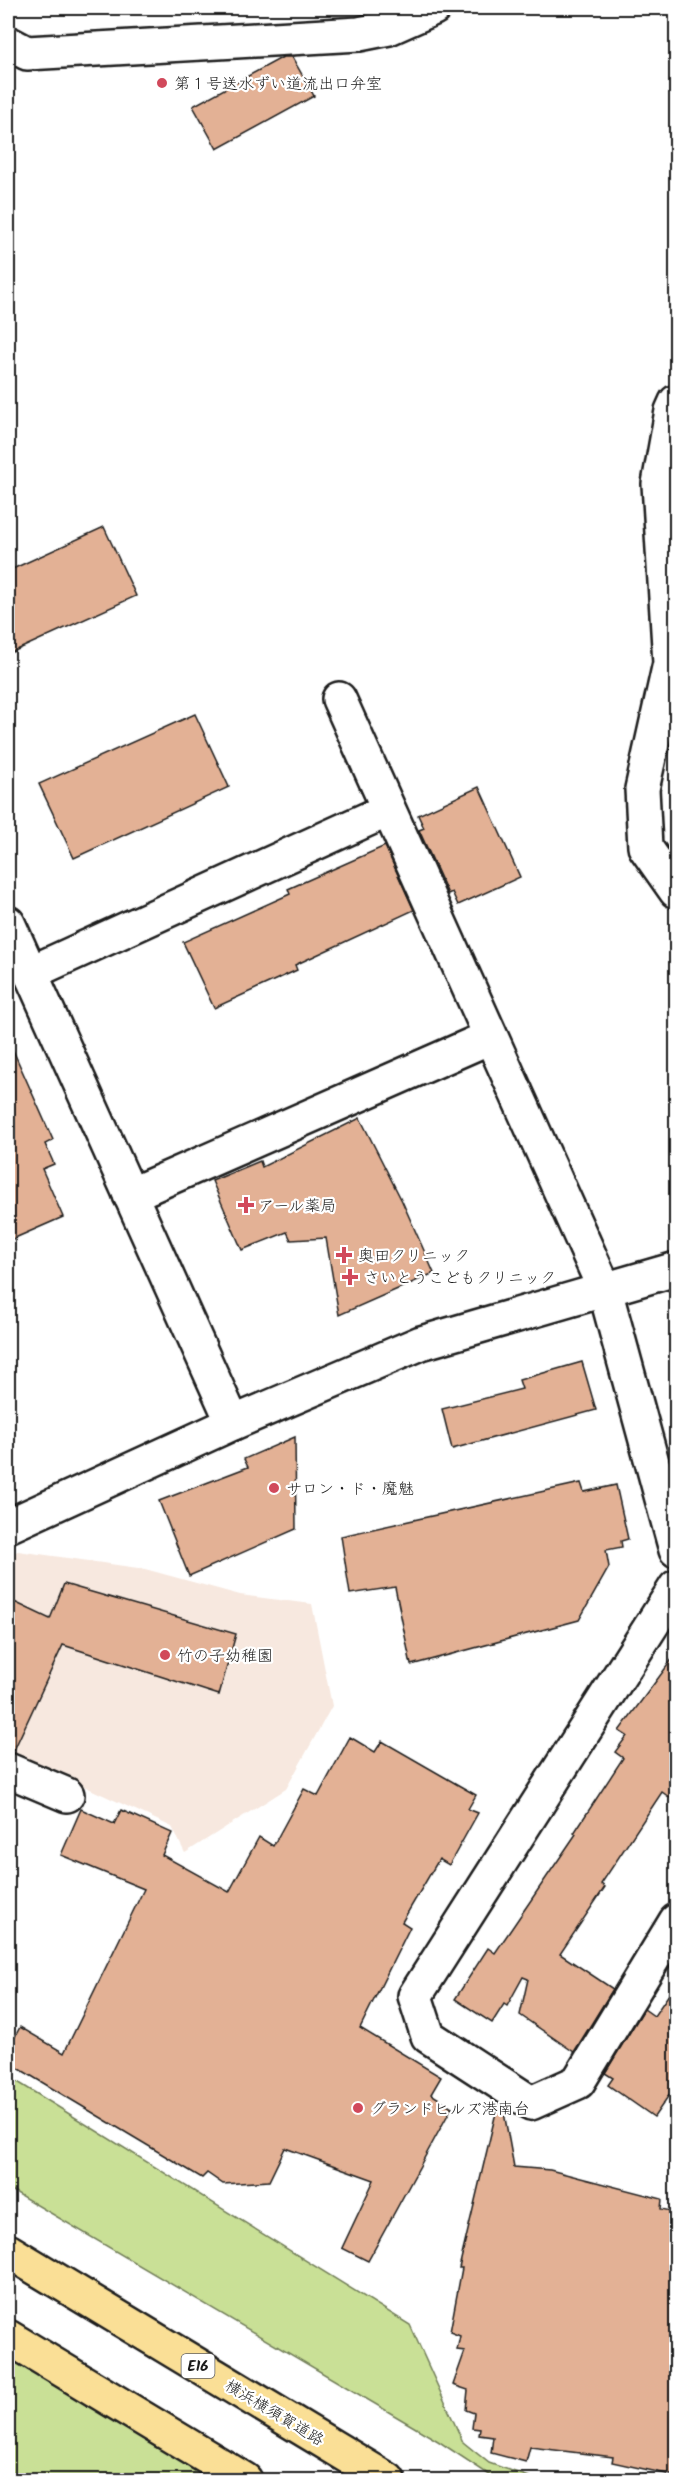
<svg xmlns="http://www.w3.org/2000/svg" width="684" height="2488" font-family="Kalam,'Klee One',sans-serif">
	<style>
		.built { fill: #f7e8df }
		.green { fill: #c9e096; stroke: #727e59; stroke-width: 1.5 }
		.building { fill: #e3b195; stroke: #1c1c1c; stroke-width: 1.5 }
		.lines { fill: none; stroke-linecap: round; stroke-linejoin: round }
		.street-casing { stroke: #1c1c1c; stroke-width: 38 }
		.secondary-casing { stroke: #1c1c1c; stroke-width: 38 }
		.highway-casing { stroke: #1c1c1c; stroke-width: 38 }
		.street { stroke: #fff; stroke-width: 33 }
		.secondary { stroke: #fff; stroke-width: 33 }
		.highway { stroke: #fadf96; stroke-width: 33 }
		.poi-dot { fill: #d1495b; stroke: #fff; stroke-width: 2 }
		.labels { text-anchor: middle; stroke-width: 4.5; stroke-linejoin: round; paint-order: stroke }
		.shield { fill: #fff; stroke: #606060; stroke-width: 1.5 }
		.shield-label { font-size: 15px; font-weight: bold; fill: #1c1c1c }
		.poi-label { font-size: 16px; fill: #1c1c1c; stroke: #fff; text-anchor: start }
		.street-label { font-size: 16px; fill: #1c1c1c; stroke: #fff }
	</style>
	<rect width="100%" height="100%" fill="#fff"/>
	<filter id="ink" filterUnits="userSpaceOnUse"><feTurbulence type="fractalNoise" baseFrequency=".0167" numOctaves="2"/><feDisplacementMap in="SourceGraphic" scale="12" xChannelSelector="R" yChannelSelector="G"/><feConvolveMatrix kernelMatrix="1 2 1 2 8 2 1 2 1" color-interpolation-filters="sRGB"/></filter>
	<g filter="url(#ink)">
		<!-- built -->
		<path class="built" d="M 18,1551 L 145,1569 L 240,1595 L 312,1604 L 332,1706 L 286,1789 L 185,1853 L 172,1827 L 75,1782 L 8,1770 L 8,1555 Z"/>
		<!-- green -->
		<g class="green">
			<path d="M 8,2076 L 410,2325 L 463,2442 L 489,2463 L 538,2480 L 497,2480 L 438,2441 L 8,2188 Z"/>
			<path d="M 8,2337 L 236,2480 L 8,2480 Z"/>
		</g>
		<!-- building -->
		<g class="building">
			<path d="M 283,57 L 292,57 L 314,96 L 217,149 L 193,106 Z"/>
			<path d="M 104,527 L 136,596 L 8,654 L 8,571 Z"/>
			<path d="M 195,714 L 229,787 L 74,858 L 39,784 Z"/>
			<path d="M 479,787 L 520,877 L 458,905 L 452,892 L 448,894 L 419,830 L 424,828 L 418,815 Z"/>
			<path d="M 385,846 L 414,910 L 295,965 L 297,970 L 214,1008 L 183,942 L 290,894 L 288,889 Z"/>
			<path d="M 8,1039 L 53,1140 L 45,1144 L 54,1164 L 42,1169 L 63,1217 L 8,1241 Z"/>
			<path d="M 360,1118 L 402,1201 L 434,1273 L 339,1315 L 326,1238 L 291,1240 L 287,1232 L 242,1250 L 212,1181 L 260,1161 L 262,1167 Z"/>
			<path d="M 582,1362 L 596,1410 L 452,1449 L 442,1409 L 522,1389 L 519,1380 Z"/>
			<path d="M 295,1437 L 296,1529 L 189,1576 L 159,1501 L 248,1467 L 244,1459 Z"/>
			<path d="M 581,1483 L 584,1492 L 616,1485 L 628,1539 L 621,1541 L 622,1547 L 606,1550 L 609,1567 L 579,1620 L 411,1665 L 395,1587 L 350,1594 L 341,1536 Z"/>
			<path d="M 64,1584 L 236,1634 L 219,1695 L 63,1645 L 13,1752 L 8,1752 L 8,1599 L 50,1619 Z"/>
			<path d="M 676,1654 L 676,1802 L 662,1792 L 601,1884 L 605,1887 L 560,1954 L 613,1989 L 574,2052 L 520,2015 L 528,1979 L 523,1977 L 507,2006 L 504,2004 L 492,2023 L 455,1999 L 488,1948 L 495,1953 L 576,1834 L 574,1833 L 623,1758 L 615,1752 L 627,1736 L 619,1731 Z"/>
			<path d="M 350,1737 L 375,1752 L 382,1741 L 460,1786 L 476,1795 L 468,1809 L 478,1813 L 449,1865 L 439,1859 L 402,1922 L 410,1927 L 360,2028 L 441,2077 L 431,2094 L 452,2107 L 368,2261 L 342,2248 L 374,2180 L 285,2148 L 269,2181 L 223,2184 L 207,2173 L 202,2178 L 8,2062 L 8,2050 L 20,2027 L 64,2053 L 144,1889 L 61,1855 L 81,1809 L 114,1824 L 121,1810 L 172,1833 L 162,1855 L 229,1892 L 259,1837 L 273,1846 L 304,1789 L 318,1796 Z"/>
			<path d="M 676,1984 L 676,2085 L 654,2117 L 608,2085 L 613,2078 L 605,2073 L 644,2009 L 654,2016 Z"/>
			<path d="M 498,2104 L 503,2107 L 514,2167 L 550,2170 L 662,2199 L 661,2209 L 676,2212 L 676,2476 L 612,2462 L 613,2457 L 530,2447 L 526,2462 L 491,2453 L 493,2437 L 479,2435 L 480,2429 L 472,2428 L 474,2413 L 466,2410 L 468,2390 L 453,2385 L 465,2351 L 457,2350 L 460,2336 L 450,2332 L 462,2268 L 459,2268 Z"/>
		</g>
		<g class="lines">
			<!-- street casing -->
			<g class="street-casing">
				<g id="street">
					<path d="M 8,43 L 27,53 L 359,34 L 389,28 L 434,8"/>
					<path d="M 676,402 L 672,411 L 659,484 L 670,663 L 642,789 L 645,847 L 676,891"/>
					<path d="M 339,699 L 605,1290 L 676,1550"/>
					<path d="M 8,923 L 233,1423"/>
					<path d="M 30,973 L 388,810"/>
					<path d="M 130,1195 L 490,1037"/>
					<path d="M 676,1587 L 415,1996 L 428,2036 L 531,2103 L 578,2082 L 676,1921"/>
					<path d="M 8,1770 L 67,1795"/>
				</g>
			</g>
			<!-- secondary casing -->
			<g class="secondary-casing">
				<path id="secondary" d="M 8,1526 L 233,1423 L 421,1343 L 676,1269"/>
			</g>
			<!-- highway casing -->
			<g class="highway-casing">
				<g id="highway">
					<path d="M 8,2251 L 388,2480"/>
					<path d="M 8,2337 L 245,2480"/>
				</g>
			</g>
			<!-- street -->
			<use href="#street" class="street"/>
			<!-- secondary -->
			<use href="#secondary" class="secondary"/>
			<!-- highway -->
			<use href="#highway" class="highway"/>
		</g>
	</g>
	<!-- markers -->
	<g class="poi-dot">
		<circle cx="162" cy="83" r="6"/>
		<path d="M243 1196h6v6h6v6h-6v6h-6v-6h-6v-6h6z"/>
		<path d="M341 1246h6v6h6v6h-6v6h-6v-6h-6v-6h6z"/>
		<path d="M347 1268h6v6h6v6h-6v6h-6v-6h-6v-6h6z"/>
		<circle cx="274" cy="1488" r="6"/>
		<circle cx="165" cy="1655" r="6"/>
		<circle cx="358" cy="2108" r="6"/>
	</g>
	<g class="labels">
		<!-- shield labels -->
		<rect class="shield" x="181.5" y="2354" width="33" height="24" rx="4.5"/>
		<g class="shield-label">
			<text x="198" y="2371">E16</text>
		</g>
		<!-- poi labels -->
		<g class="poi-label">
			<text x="174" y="89">第１号送水ずい道流出口弁室</text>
			<text x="258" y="1211">アール薬局</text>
			<text x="358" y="1261">奥田クリニック</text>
			<text x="364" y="1283">さいとうこどもクリニック</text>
			<text x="286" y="1494">サロン・ド・魔魅</text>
			<text x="177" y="1661">竹の子幼稚園</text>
			<text x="370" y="2114">グランドヒルズ港南台</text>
		</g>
		<!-- street labels -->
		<g class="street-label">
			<text transform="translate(275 2412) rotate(31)" y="6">横浜横須賀道路</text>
		</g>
	</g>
	<!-- margin -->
	<rect width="684" height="2488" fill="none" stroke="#fff" stroke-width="30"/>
	<rect x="15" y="15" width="654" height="2458" fill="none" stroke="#1c1c1c" stroke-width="2" filter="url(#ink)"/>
</svg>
